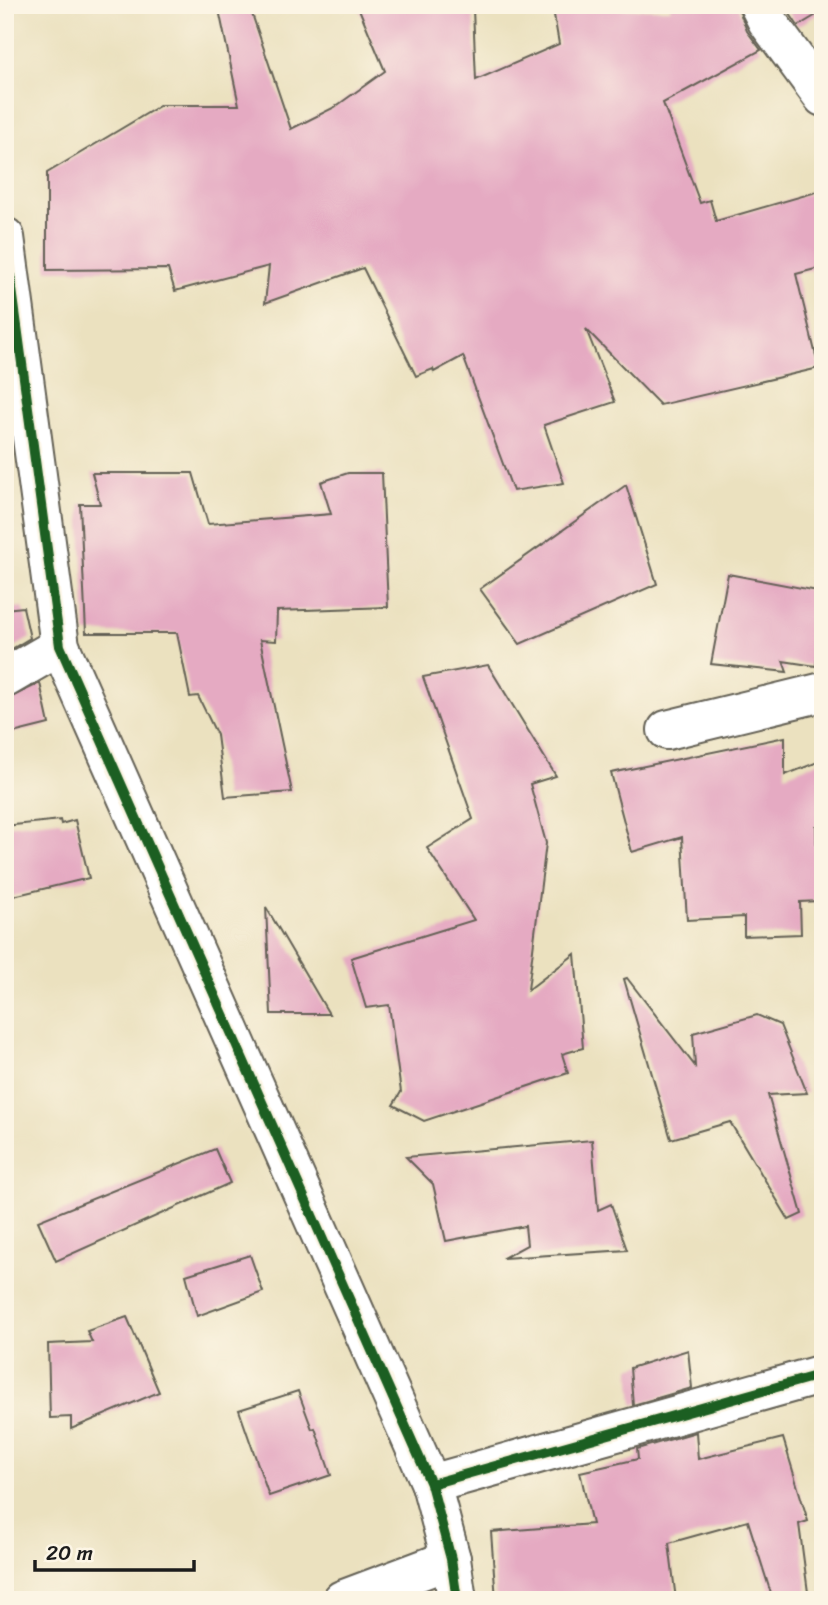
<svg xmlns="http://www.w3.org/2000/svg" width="828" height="1605" font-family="Sriracha,sans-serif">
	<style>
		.building { fill: #e5aac2 }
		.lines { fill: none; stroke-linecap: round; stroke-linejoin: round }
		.street-casing { stroke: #646155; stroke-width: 42 }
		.street { stroke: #fff; stroke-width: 38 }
		.cycleway-casing { stroke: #fcf5e5; stroke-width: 15 }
		.cycleway { stroke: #1b5e20; stroke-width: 10 }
	</style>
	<rect width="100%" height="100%" fill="#fcf5e5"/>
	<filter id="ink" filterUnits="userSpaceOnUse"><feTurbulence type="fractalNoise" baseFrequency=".0143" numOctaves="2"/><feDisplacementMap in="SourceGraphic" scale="14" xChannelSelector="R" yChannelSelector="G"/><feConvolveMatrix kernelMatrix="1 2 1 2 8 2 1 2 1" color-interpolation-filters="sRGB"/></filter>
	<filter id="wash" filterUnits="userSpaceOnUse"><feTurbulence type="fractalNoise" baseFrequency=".00686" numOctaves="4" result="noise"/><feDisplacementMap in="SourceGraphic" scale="28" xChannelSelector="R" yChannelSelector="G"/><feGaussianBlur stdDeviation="1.57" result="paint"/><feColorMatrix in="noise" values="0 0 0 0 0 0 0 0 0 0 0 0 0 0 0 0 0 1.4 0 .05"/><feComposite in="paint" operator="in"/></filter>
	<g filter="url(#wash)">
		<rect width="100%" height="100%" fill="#ebe1bf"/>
		<g id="blocks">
			<!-- building -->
			<g class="building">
				<path d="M 218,5 L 249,5 L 291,129 L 335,107 L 385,71 L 359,9 L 473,9 L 476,80 L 559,44 L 553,9 L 671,9 L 669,5 L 737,5 L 747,31 L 761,50 L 663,103 L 700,203 L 710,200 L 716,221 L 823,190 L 823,267 L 796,274 L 819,368 L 660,405 L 586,329 L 615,402 L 544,425 L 564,483 L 513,491 L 463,356 L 434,372 L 433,369 L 416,376 L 363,268 L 265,303 L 269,266 L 175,291 L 168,269 L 47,270 L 47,173 L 161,105 L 239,105 Z"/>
				<path d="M 784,5 L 823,5 L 823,11 L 798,26 Z"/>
				<path d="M 92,473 L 193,473 L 208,524 L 331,514 L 321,482 L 348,473 L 382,473 L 388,607 L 277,611 L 276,641 L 260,640 L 292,792 L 225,797 L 217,735 L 198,696 L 190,697 L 177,633 L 86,633 L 80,504 L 100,504 Z"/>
				<path d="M 626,485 L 657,584 L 520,644 L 480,589 Z"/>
				<path d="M 728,574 L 823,592 L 823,620 L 816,666 L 783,661 L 787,672 L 711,664 Z"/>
				<path d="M 23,607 L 30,638 L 5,653 L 5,609 Z"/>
				<path d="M 488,665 L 556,776 L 530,784 L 546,843 L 528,990 L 575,954 L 583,1048 L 562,1054 L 568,1073 L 424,1121 L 393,1105 L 401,1092 L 389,1005 L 366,1008 L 351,958 L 474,920 L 427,848 L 473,819 L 423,677 Z"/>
				<path d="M 40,683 L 49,724 L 5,735 L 5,700 Z"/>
				<path d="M 785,737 L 785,775 L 823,760 L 823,825 L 816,826 L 818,901 L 800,902 L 801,934 L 744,936 L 744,917 L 687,920 L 682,837 L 632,852 L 611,773 Z"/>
				<path d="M 60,820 L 61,824 L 75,820 L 89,878 L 5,898 L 5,826 Z"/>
				<path d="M 266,907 L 329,1014 L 271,1014 Z"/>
				<path d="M 627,978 L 695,1066 L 693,1033 L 757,1015 L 780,1025 L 807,1093 L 768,1095 L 802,1214 L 789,1220 L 730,1122 L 671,1139 L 624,979 Z"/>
				<path d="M 592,1140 L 598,1210 L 611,1204 L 627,1250 L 503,1258 L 527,1245 L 525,1226 L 446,1241 L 433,1184 L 406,1157 Z"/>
				<path d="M 215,1149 L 230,1183 L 56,1261 L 38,1221 Z"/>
				<path d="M 250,1255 L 263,1292 L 197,1316 L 186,1275 Z"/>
				<path d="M 127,1317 L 159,1392 L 71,1429 L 71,1417 L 50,1418 L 48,1344 L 92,1342 L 87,1331 Z"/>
				<path d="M 688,1350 L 692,1388 L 633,1405 L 630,1368 Z"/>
				<path d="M 298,1391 L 312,1429 L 315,1428 L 331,1475 L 269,1496 L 239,1410 Z"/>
				<path d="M 696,1432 L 698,1459 L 783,1438 L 808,1521 L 799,1524 L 809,1600 L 773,1600 L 748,1521 L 669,1543 L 676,1600 L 496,1600 L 491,1532 L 592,1524 L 580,1472 L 638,1459 L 637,1449 Z"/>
			</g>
		</g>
	</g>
	<g filter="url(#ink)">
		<use href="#blocks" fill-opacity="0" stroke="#646155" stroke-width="2"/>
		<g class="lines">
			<!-- street casing -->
			<g class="street-casing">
				<g id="street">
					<path d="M 759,5 L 767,21 L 823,97"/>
					<path d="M 5,237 L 60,646 L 431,1484 L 451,1559 L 457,1600"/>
					<path d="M 5,678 L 60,646"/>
					<path d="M 667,730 L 823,692"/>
					<path d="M 431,1484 L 823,1374"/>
					<path d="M 342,1600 L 451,1559"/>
				</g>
			</g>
			<!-- street -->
			<use href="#street" class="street"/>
			<!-- cycleway casing -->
			<g class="cycleway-casing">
				<g id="cycleway">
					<path d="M 5,237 L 60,646 L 431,1484 L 451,1559 L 457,1600"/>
					<path d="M 431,1484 L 823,1374"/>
				</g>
			</g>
			<!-- cycleway -->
			<use href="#cycleway" class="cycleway"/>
		</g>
	</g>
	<!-- margin -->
	<rect width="828" height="1605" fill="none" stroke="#fcf5e5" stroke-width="28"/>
	<!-- scale -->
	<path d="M35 1560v10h159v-10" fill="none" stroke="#1c1c1c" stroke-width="3.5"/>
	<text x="46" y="1560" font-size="21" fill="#1c1c1c" stroke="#fcf5e5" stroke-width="5" paint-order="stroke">20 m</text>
</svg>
